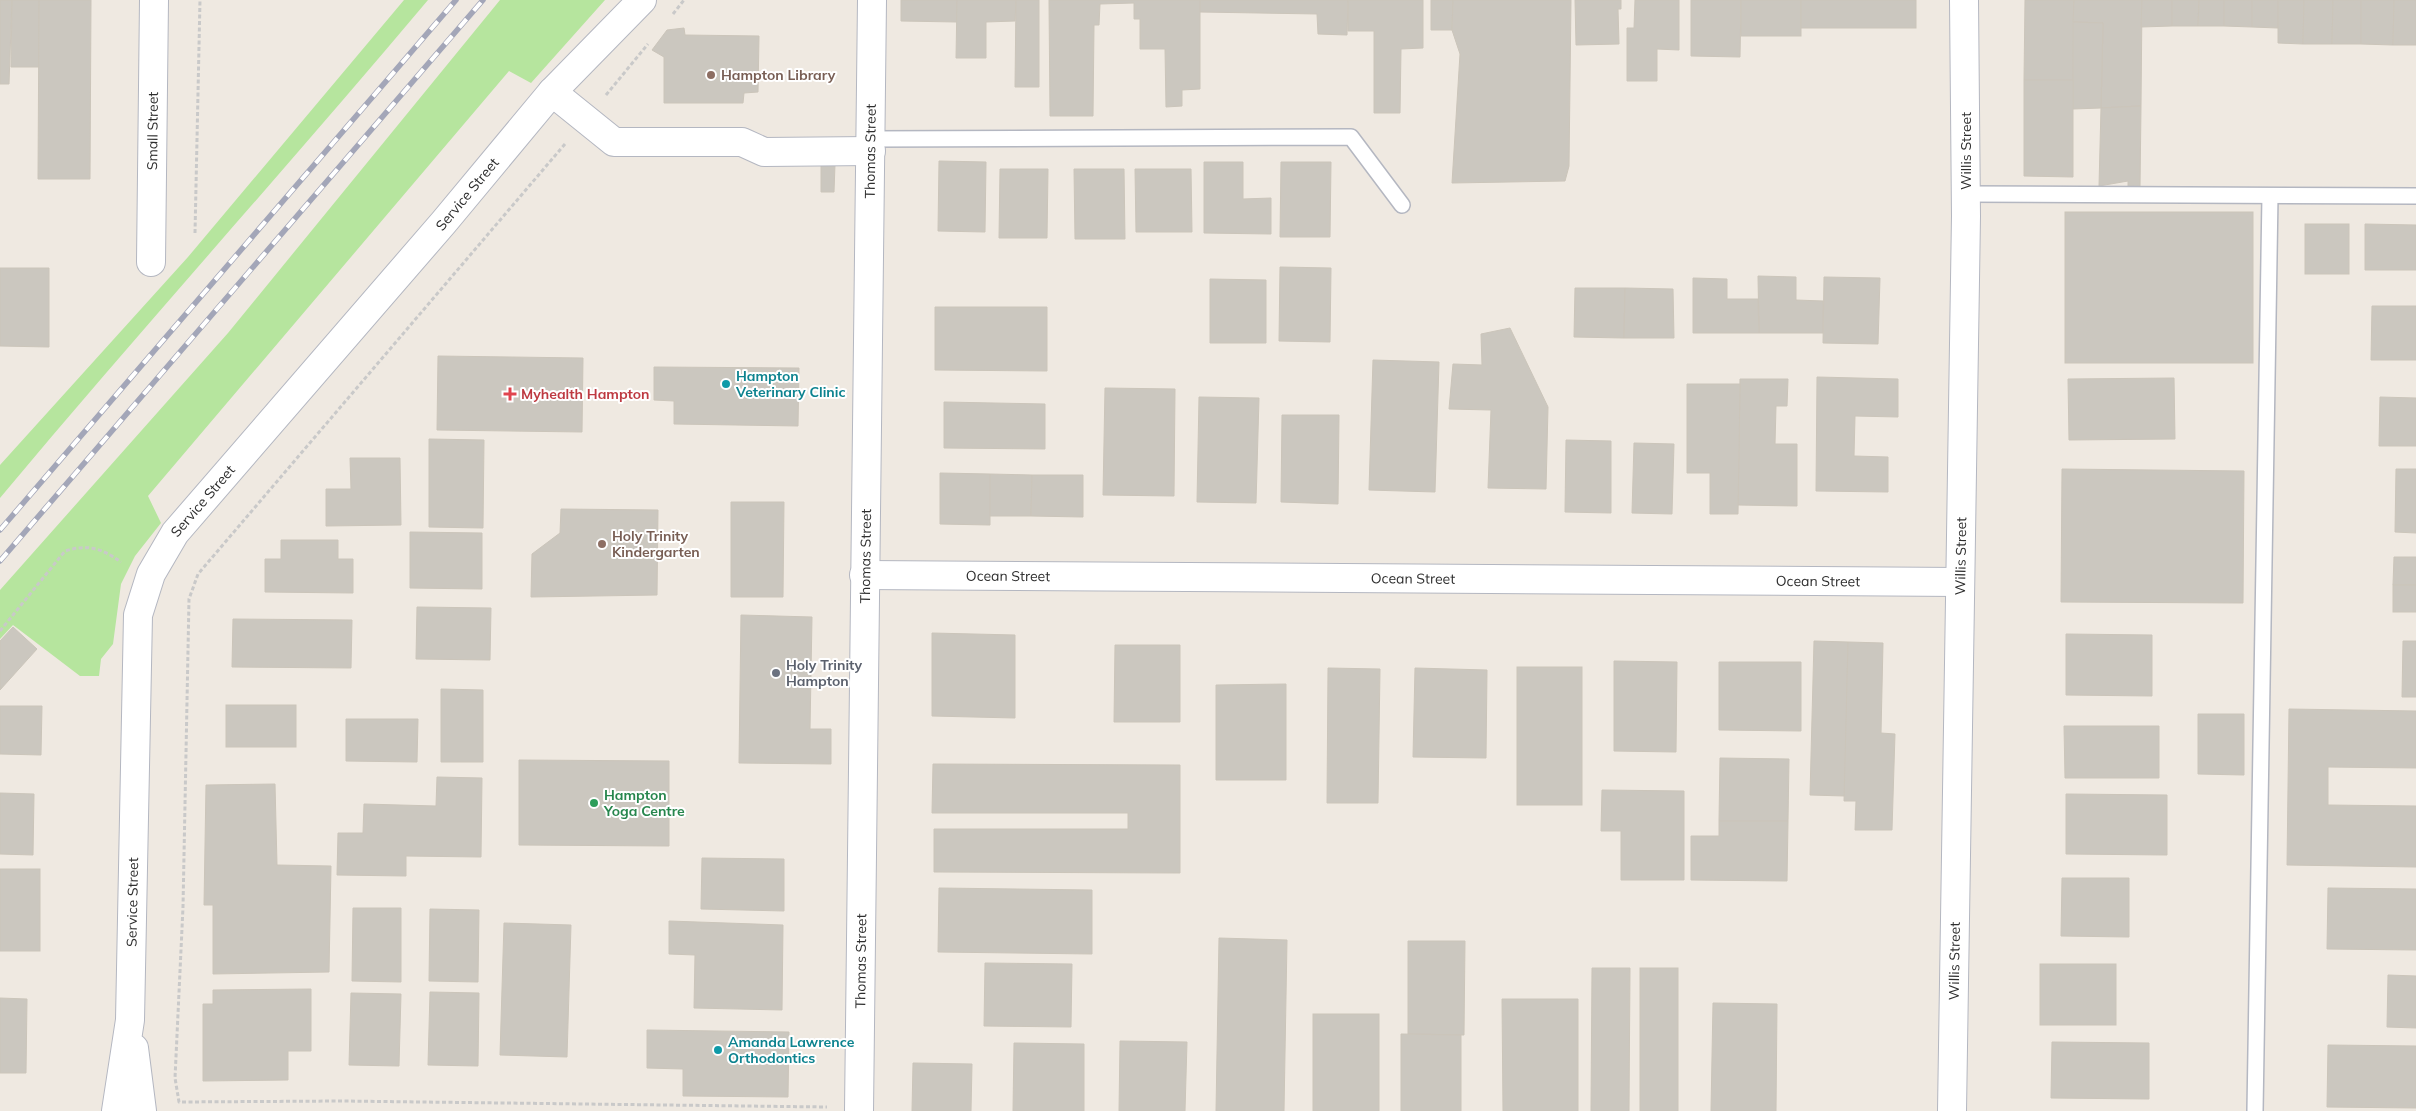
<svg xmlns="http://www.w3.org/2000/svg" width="2416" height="1111" font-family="Mulish,sans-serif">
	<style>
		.green { fill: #b6e59e }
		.building { fill: #cbc7bf; stroke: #cbc5ba }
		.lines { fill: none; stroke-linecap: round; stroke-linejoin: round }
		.lane-casing { stroke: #b4b7c1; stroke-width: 18 }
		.street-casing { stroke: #b4b7c1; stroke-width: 30 }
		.path { stroke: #c9c9c9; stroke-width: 3; stroke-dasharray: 4 2.5; stroke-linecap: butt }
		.lane { stroke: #fff; stroke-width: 15 }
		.street { stroke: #fff; stroke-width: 28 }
		.rail-casing { stroke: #a3a6b8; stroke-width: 5.5 }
		.rail { stroke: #fff; stroke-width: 4; stroke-dasharray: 11; stroke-linecap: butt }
		.education-dot { fill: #8d6e63; stroke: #fff; stroke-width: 2 }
		.culture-dot { fill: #0f9aa8; stroke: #fff; stroke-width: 2 }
		.health-dot { fill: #e0444e; stroke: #fff; stroke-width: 2 }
		.worship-dot { fill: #6b7280; stroke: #fff; stroke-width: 2 }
		.leisure-dot { fill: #2e9e5b; stroke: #fff; stroke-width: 2 }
		.labels { text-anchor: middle; stroke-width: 4; stroke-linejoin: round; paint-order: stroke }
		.education-label { font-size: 14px; font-weight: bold; fill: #785e54; stroke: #fff; text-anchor: start }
		.street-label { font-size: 14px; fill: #2e2e2e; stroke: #fff }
		.culture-label { font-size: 14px; font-weight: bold; fill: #0d838f; stroke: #fff; text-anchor: start }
		.health-label { font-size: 14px; font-weight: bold; fill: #be3a42; stroke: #fff; text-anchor: start }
		.worship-label { font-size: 14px; font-weight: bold; fill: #5b616d; stroke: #fff; text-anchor: start }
		.leisure-label { font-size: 14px; font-weight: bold; fill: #27864d; stroke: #fff; text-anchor: start }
	</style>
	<rect width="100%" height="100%" fill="#efe9e1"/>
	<!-- green -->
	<g class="green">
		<path d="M 404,0 L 428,0 C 287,168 140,330 0,498 L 0,465 L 188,257 Z"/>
		<path d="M 500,0 L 605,0 L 531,83 L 509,71 L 148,496 L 161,523 L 135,556 L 121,584 L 113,644 L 101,659 L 99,676 L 80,676 L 13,625 L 0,639 L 0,590 L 228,333 Z"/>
	</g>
	<!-- building -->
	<g class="building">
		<path d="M 0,0 L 12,0 L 9,84 L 0,84 Z"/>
		<path d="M 12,0 L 39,0 L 39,67 L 11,67 Z"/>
		<path d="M 39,0 L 91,0 L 90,179 L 38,179 Z"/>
		<path d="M 901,0 L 957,0 L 957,22 L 901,21 Z"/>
		<path d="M 957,0 L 1016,0 L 1015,21 L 986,22 L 986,58 L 956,58 Z"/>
		<path d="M 1016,0 L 1039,0 L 1039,87 L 1015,87 Z"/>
		<path d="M 1049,0 L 1200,0 L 1200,89 L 1182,90 L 1182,106 L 1166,107 L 1165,49 L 1140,49 L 1140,19 L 1134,19 L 1134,3 L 1100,4 L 1099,25 L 1094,25 L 1093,116 L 1050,116 Z"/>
		<path d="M 1200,0 L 1348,0 L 1347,35 L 1318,34 L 1317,14 L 1200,12 Z"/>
		<path d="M 1348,0 L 1423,0 L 1423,48 L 1401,49 L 1400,113 L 1374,113 L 1374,31 L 1348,31 Z"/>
		<path d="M 1431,0 L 1453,0 L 1452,30 L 1431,30 Z"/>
		<path d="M 1453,0 L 1571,0 L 1569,166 L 1565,181 L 1452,183 L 1460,54 L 1452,30 Z"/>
		<path d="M 1575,0 L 1621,0 L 1621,9 L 1618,9 L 1619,44 L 1576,45 Z"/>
		<path d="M 1635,0 L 1679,0 L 1679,50 L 1657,49 L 1657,81 L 1627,81 L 1627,28 L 1634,28 Z"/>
		<path d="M 1691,0 L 1741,0 L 1740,57 L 1691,56 Z"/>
		<rect x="1741" y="0" width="60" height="36"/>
		<rect x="1801" y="0" width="115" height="28"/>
		<path d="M 2025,0 L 2074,0 L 2073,80 L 2024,80 Z"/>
		<path d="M 2074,0 L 2142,0 L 2141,106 L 2101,108 L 2103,23 L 2073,22 Z"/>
		<path d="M 2142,0 L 2172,0 L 2172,26 L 2141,27 Z"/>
		<path d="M 2172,0 L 2199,0 L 2198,26 L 2172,26 Z"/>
		<path d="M 2199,0 L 2224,0 L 2224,26 L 2198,26 Z"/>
		<path d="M 2224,0 L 2252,0 L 2252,27 L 2224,26 Z"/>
		<path d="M 2252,0 L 2278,0 L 2278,28 L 2252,27 Z"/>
		<path d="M 2278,0 L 2304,0 L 2303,44 L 2278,43 Z"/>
		<path d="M 2304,0 L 2333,0 L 2332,44 L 2303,44 Z"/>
		<path d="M 2333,0 L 2361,0 L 2361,44 L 2332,44 Z"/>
		<path d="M 2361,0 L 2394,0 L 2393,45 L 2361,44 Z"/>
		<path d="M 2394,0 L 2416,0 L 2416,45 L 2393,45 Z"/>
		<path d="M 2073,22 L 2103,23 L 2101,108 L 2073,109 Z"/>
		<path d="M 684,28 L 685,35 L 759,36 L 758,92 L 744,93 L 743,103 L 664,103 L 664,57 L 652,50 L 667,30 Z"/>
		<path d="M 2024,80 L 2073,80 L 2073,177 L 2024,176 Z"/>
		<path d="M 2141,106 L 2140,187 L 2128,186 L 2128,181 L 2099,186 L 2101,108 Z"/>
		<path d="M 939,161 L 986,162 L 985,232 L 938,231 Z"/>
		<path d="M 1204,162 L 1243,162 L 1243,199 L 1271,198 L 1271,234 L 1204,233 Z"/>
		<path d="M 1281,162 L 1331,162 L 1330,237 L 1280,237 Z"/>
		<path d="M 821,164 L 835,164 L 834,192 L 821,192 Z"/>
		<path d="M 1000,169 L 1048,169 L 1047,238 L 999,238 Z"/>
		<path d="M 1074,169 L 1124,169 L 1125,239 L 1075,239 Z"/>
		<path d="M 1135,169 L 1191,169 L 1192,232 L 1136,232 Z"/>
		<rect x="2065" y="212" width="188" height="151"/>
		<rect x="2305" y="224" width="44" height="50"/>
		<path d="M 2365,224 L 2416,225 L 2416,270 L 2365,270 Z"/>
		<path d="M 1280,267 L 1331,268 L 1330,342 L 1279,341 Z"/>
		<path d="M 0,268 L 49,268 L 49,347 L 0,346 Z"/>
		<path d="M 1758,276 L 1796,277 L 1796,300 L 1823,301 L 1823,333 L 1759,333 Z"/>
		<path d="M 1824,277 L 1880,278 L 1878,344 L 1823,343 Z"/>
		<path d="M 1693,278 L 1727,279 L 1727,299 L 1758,299 L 1759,333 L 1693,333 Z"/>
		<path d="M 1210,279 L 1266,280 L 1266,343 L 1210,343 Z"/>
		<path d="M 1575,288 L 1625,288 L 1624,338 L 1574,337 Z"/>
		<path d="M 1625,288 L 1673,289 L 1674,338 L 1624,338 Z"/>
		<path d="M 2372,306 L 2416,306 L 2416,360 L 2371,360 Z"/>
		<path d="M 935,307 L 1047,307 L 1047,371 L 935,370 Z"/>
		<path d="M 1510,328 L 1548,407 L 1546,489 L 1488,488 L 1491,410 L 1449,409 L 1453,364 L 1482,365 L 1481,334 Z"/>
		<path d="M 438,356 L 583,358 L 582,432 L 437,430 Z"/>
		<path d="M 1373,360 L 1439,362 L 1435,492 L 1369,490 Z"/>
		<path d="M 654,367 L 799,368 L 798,426 L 674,424 L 674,401 L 654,400 Z"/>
		<path d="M 1817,377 L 1898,379 L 1898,417 L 1855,416 L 1854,456 L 1888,457 L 1888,492 L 1816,491 Z"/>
		<path d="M 2174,378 L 2175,439 L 2069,440 L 2068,379 Z"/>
		<path d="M 1740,379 L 1788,379 L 1787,406 L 1776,406 L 1775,444 L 1797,444 L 1797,506 L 1738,505 Z"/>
		<path d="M 1687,384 L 1740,384 L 1738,514 L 1710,514 L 1710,473 L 1687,473 Z"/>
		<path d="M 1105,388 L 1175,389 L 1174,496 L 1103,495 Z"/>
		<path d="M 1199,397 L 1259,398 L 1256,503 L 1197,502 Z"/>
		<path d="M 2380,397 L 2416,398 L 2416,446 L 2379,446 Z"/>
		<path d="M 944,402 L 1045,404 L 1045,449 L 944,448 Z"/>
		<path d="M 1282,415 L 1339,415 L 1338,504 L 1281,502 Z"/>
		<path d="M 429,439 L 484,440 L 483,528 L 429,527 Z"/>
		<path d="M 1566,440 L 1611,441 L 1611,513 L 1565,512 Z"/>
		<path d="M 1634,443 L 1674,444 L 1672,514 L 1632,513 Z"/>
		<path d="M 350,458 L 400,458 L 401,525 L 326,526 L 326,489 L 351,489 Z"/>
		<path d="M 2062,469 L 2244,471 L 2243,603 L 2061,602 Z"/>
		<path d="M 2396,469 L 2416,469 L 2416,533 L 2395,532 Z"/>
		<path d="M 940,473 L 990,474 L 990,525 L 940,524 Z"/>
		<path d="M 990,474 L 1032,475 L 1031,516 L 990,516 Z"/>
		<path d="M 1032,475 L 1083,475 L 1083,517 L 1031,516 Z"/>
		<path d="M 731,502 L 784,502 L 783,597 L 731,597 Z"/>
		<path d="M 561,509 L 658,510 L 657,595 L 531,597 L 532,554 L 560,533 Z"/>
		<path d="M 410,532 L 482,533 L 482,589 L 410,588 Z"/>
		<path d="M 281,540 L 338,540 L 338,559 L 353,559 L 353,593 L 265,592 L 265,559 L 281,559 Z"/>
		<path d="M 2394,557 L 2416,557 L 2416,585 L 2393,585 Z"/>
		<rect x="2393" y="585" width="23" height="27"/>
		<path d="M 417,607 L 491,608 L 490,660 L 416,659 Z"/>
		<path d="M 741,615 L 812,617 L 810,729 L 831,729 L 831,764 L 739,763 Z"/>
		<path d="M 233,619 L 352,620 L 351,668 L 232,667 Z"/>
		<path d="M 13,627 L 37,649 L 0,690 L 0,641 Z"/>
		<path d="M 932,633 L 1015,635 L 1015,718 L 932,716 Z"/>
		<path d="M 2066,634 L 2152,635 L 2152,696 L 2066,695 Z"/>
		<path d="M 1814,641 L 1848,642 L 1845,796 L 1810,795 Z"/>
		<path d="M 2403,641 L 2416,641 L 2416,697 L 2402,697 Z"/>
		<path d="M 1848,642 L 1883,643 L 1881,733 L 1895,734 L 1892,830 L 1855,830 L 1856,801 L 1844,801 Z"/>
		<path d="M 1115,645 L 1180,645 L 1180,722 L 1114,722 Z"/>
		<path d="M 1614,661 L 1677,662 L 1676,752 L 1614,751 Z"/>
		<path d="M 1719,662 L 1801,662 L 1801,731 L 1719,730 Z"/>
		<rect x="1517" y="667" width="65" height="138"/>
		<path d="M 1328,668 L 1380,669 L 1378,803 L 1327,803 Z"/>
		<path d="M 1415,668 L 1487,670 L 1486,758 L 1413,757 Z"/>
		<path d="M 1286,684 L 1286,780 L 1216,780 L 1216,685 Z"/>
		<path d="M 441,689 L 483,690 L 483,762 L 441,762 Z"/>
		<rect x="226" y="705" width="70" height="42"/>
		<path d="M 0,706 L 42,706 L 41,755 L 0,754 Z"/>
		<path d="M 2289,709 L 2416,711 L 2416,768 L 2328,767 L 2328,805 L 2416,806 L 2416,867 L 2287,865 Z"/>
		<path d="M 2198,714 L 2244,714 L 2244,775 L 2198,774 Z"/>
		<path d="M 346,719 L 418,719 L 417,762 L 346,761 Z"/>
		<path d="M 2064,726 L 2159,726 L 2159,778 L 2065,778 Z"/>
		<path d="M 1720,758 L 1789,759 L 1788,821 L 1719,821 Z"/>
		<path d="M 519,760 L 669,761 L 669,846 L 519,845 Z"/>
		<path d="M 933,764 L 1180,765 L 1180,873 L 934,872 L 934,829 L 1128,829 L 1128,813 L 932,813 Z"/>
		<path d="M 437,777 L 482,778 L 481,857 L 406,856 L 406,876 L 337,875 L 338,833 L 363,833 L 364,804 L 436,806 Z"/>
		<path d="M 275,784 L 277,865 L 331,866 L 329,972 L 213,974 L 213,905 L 204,905 L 206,785 Z"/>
		<path d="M 1602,790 L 1684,791 L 1684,880 L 1621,880 L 1621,831 L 1601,831 Z"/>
		<path d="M 0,793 L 34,794 L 33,855 L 0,854 Z"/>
		<path d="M 2066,794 L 2167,795 L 2167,855 L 2066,854 Z"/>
		<path d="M 1719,821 L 1788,821 L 1787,881 L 1691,880 L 1691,836 L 1719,836 Z"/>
		<path d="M 702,858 L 784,859 L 784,911 L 701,909 Z"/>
		<rect x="0" y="869" width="40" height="82"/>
		<path d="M 2062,878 L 2129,878 L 2129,937 L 2061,936 Z"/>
		<path d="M 939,888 L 1092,890 L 1092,954 L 938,952 Z"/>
		<path d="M 2328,888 L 2416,889 L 2416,950 L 2327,949 Z"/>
		<path d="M 353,908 L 401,908 L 401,982 L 352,981 Z"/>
		<path d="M 430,909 L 479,910 L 478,982 L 429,981 Z"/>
		<path d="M 669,921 L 783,925 L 782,1010 L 694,1008 L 695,955 L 669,954 Z"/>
		<path d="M 504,923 L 571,925 L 567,1057 L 500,1055 Z"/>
		<path d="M 1219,938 L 1287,940 L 1284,1111 L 1216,1111 Z"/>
		<path d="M 1408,941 L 1465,941 L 1464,1035 L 1408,1034 Z"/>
		<path d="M 985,963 L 1072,964 L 1071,1027 L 984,1026 Z"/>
		<rect x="2040" y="964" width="76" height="61"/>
		<path d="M 1592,968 L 1630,968 L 1629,1111 L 1591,1111 Z"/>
		<rect x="1640" y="968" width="38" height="143"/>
		<path d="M 2388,975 L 2416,976 L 2416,1028 L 2387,1027 Z"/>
		<path d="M 311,989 L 311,1051 L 288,1051 L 288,1080 L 203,1081 L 203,1004 L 213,1004 L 213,990 Z"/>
		<path d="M 430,992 L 479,993 L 478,1066 L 428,1065 Z"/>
		<path d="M 351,993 L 401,994 L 399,1066 L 349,1065 Z"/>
		<path d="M 0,998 L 27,999 L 26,1073 L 0,1073 Z"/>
		<path d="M 1502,999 L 1578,999 L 1578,1111 L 1503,1111 Z"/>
		<path d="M 1713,1003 L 1777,1004 L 1776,1111 L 1711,1111 Z"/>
		<rect x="1313" y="1014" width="66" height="97"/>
		<path d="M 647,1030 L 789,1032 L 788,1097 L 683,1096 L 683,1069 L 647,1068 Z"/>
		<path d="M 1401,1034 L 1461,1035 L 1461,1111 L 1401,1111 Z"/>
		<path d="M 1120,1041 L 1187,1042 L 1185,1111 L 1119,1111 Z"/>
		<path d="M 2052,1042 L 2149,1043 L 2149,1099 L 2051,1098 Z"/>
		<path d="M 1014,1043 L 1084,1044 L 1084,1111 L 1013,1111 Z"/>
		<path d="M 2328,1045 L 2416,1046 L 2416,1108 L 2327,1107 Z"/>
		<path d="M 913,1063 L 972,1064 L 971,1111 L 912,1111 Z"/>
	</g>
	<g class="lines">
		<!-- lane casing -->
		<g class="lane-casing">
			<g id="lane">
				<path d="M 871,139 L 1351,137 L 1402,205"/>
				<path d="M 1966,194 L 2416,196"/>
				<path d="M 2255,1111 L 2270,196"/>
			</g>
		</g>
		<!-- street casing -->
		<g class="street-casing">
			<g id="street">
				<path d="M 552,92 L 614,142 L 742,142 L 764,152 L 871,151"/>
				<path id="s1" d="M 151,262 L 154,0"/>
				<path id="s2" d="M 864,575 L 1960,582"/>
				<path d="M 134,1048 L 142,1111"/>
				<path id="s3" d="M 116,1111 L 130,1020 L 138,615 L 151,574 L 175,533 L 444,222 L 552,92 L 642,0"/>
				<path id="s4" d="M 859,1111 L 872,0"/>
				<path id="s5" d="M 1952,1111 L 1966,216 L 1964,0"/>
			</g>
		</g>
		<!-- path -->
		<g class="path">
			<path d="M 673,14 L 684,0"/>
			<path d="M 606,95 L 648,44"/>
			<path d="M 565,144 L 198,574 L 189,599 L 183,907 L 175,1078 L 179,1102 L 342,1101 L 827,1107"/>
			<path d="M 195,233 L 200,0"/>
			<path d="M 0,631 L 65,551 C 88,544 101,548 121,562"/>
		</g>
		<!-- lane -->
		<use href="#lane" class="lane"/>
		<!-- street -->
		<use href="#street" class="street"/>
		<!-- rail casing -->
		<g class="rail-casing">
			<g id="rail">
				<path d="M 0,530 L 456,0"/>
				<path d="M 0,561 L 483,0"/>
			</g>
		</g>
		<!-- rail -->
		<use href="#rail" class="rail"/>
	</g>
	<!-- markers -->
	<g class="education-dot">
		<circle cx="711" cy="75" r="5"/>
		<circle cx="602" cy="544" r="5"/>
	</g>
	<g class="culture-dot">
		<circle cx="726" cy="384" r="5"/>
		<circle cx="718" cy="1050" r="5"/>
	</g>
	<path class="health-dot" d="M507.5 386.5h5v5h5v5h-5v5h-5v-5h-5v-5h5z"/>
	<circle class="worship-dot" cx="776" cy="673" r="5"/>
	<circle class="leisure-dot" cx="594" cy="803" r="5"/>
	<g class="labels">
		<!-- education labels -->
		<g class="education-label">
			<text x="721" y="80">Hampton Library</text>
			<text x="612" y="541">Holy Trinity<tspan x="612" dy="16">Kindergarten</tspan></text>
		</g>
		<!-- street labels -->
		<g class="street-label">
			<text dy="5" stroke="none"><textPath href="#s1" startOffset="131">Small Street</textPath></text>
			<text dy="5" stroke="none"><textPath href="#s4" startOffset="960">Thomas Street</textPath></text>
			<text transform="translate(1966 151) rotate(-90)" y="5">Willis Street</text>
			<text dy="5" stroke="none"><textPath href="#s3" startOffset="1035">Service Street</textPath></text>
			<text dy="5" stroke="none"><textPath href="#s3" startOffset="630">Service Street</textPath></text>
			<text dy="5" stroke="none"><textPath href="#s4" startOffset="555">Thomas Street</textPath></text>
			<text dy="5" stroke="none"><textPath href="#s5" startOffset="555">Willis Street</textPath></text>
			<text dy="5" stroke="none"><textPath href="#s2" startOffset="144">Ocean Street</textPath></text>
			<text dy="5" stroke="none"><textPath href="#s2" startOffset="549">Ocean Street</textPath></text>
			<text dy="5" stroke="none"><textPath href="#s2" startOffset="954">Ocean Street</textPath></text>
			<text dy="5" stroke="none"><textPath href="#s3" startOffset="210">Service Street</textPath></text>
			<text dy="5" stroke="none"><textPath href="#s4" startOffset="150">Thomas Street</textPath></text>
			<text dy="5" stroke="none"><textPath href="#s5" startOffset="150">Willis Street</textPath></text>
		</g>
		<!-- culture labels -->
		<g class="culture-label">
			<text x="736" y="381">Hampton<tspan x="736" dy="16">Veterinary Clinic</tspan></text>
			<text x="728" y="1047">Amanda Lawrence<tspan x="728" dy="16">Orthodontics</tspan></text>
		</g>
		<!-- health labels -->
		<g class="health-label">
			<text x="521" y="399">Myhealth Hampton</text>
		</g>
		<!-- worship labels -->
		<g class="worship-label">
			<text x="786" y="670">Holy Trinity<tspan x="786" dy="16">Hampton</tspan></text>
		</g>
		<!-- leisure labels -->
		<g class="leisure-label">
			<text x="604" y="800">Hampton<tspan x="604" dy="16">Yoga Centre</tspan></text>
		</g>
	</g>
</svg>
